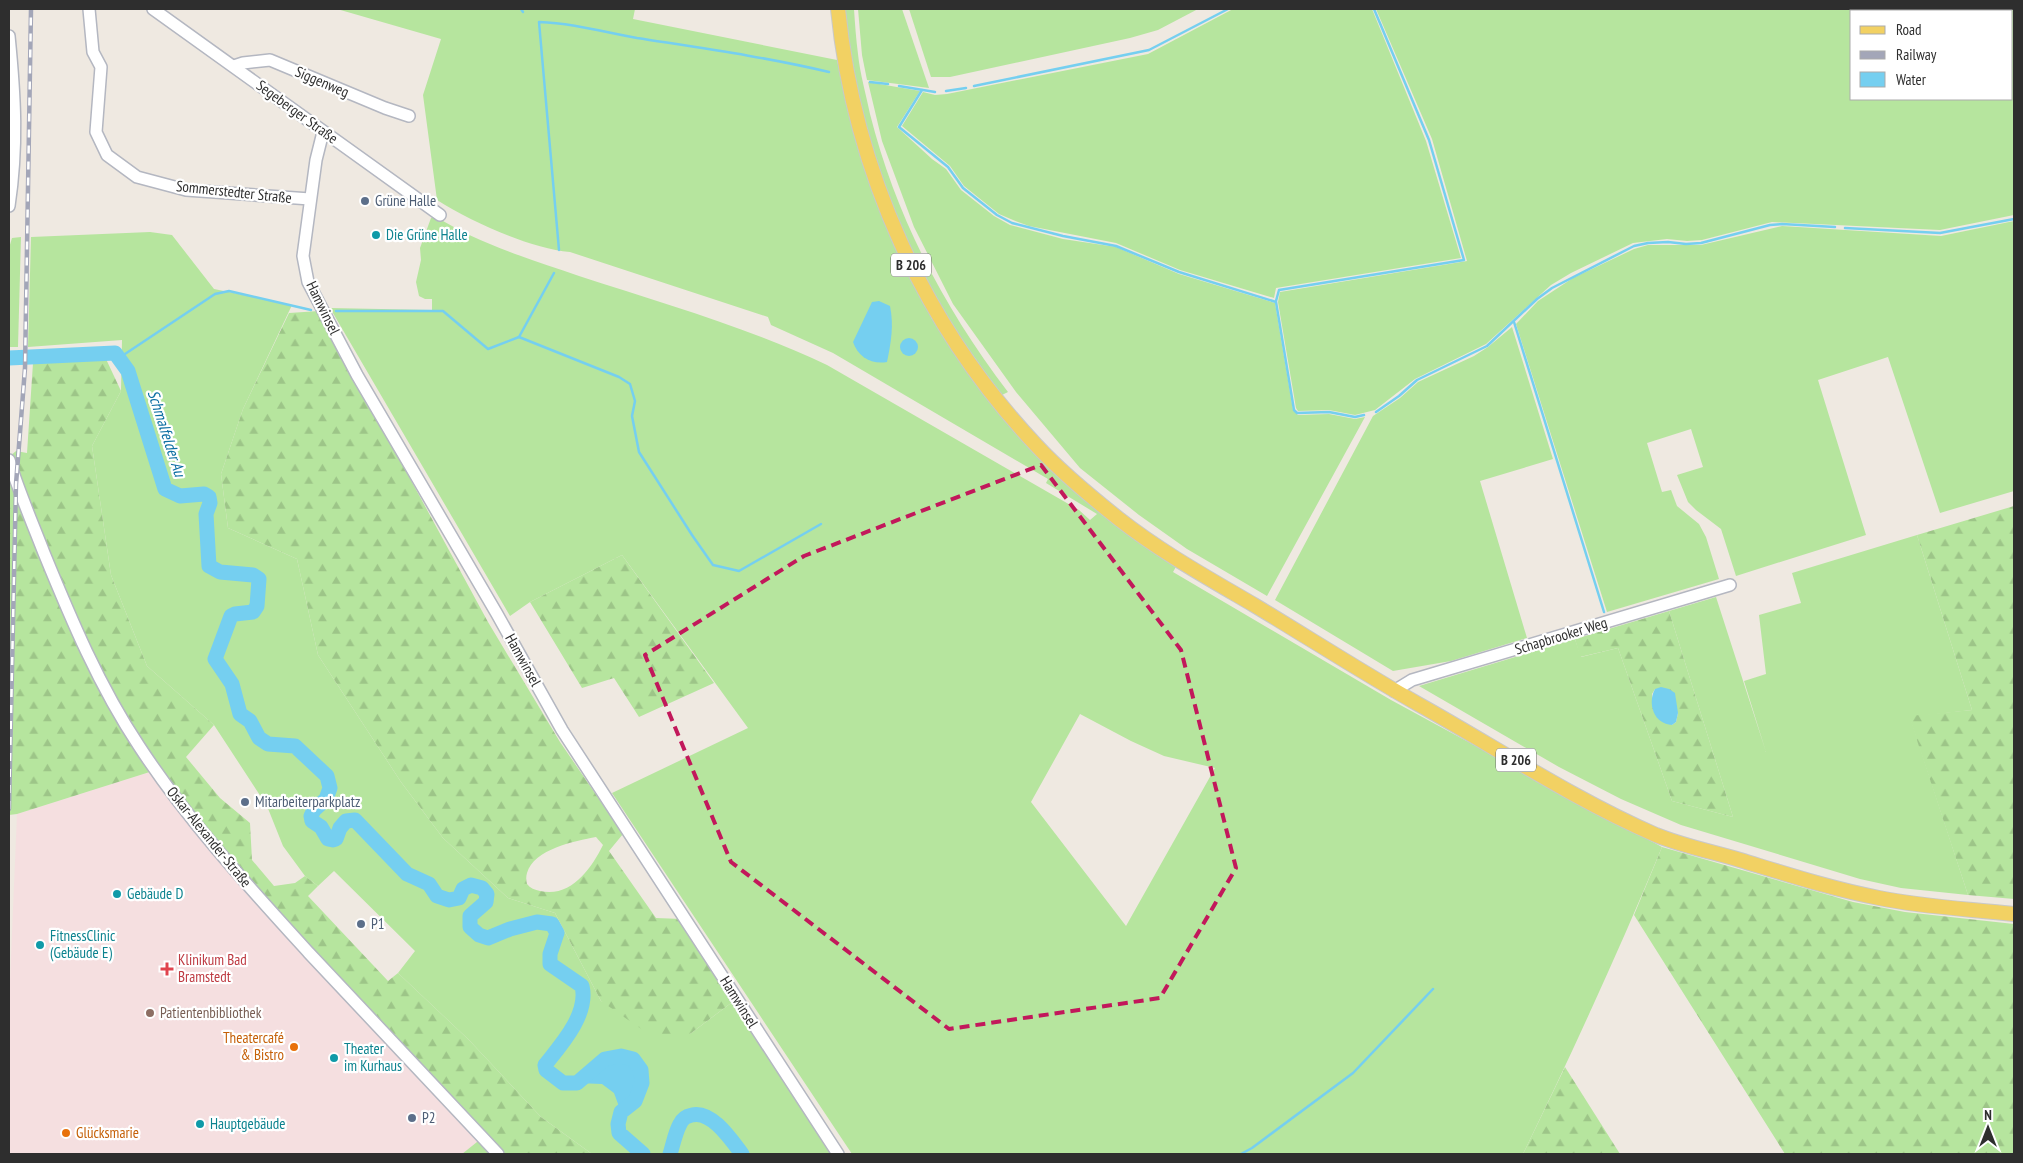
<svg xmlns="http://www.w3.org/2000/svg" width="2023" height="1163" font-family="'PT Sans Narrow',sans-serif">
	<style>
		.medical { fill: #f5dfe0 }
		.grass { fill: #b6e59e; fill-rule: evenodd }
		.forest { fill: url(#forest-firs); fill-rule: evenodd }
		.water { fill: #75cff0 }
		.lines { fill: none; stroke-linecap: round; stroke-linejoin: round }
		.stream { stroke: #75cff0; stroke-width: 2.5 }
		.river { stroke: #75cff0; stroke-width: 15 }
		.minor-casing { stroke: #b4b7c1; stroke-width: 14 }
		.major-casing { stroke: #c9c9c9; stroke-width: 16 }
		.minor { stroke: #fff; stroke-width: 11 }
		.major { stroke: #f2d163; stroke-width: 14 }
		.rail-casing { stroke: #a3a6b8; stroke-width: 4.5 }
		.rail { stroke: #fff; stroke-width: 2.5; stroke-dasharray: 8; stroke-linecap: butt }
		.marked { fill: none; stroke: #c2185b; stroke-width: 4; stroke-dasharray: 10 6; stroke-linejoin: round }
		.service-dot { fill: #5c6f8a; stroke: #fff; stroke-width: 2 }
		.culture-dot { fill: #0f9aa8; stroke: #fff; stroke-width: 2 }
		.health-dot { fill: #e0444e; stroke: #fff; stroke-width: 2 }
		.education-dot { fill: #8d6e63; stroke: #fff; stroke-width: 2 }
		.food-dot { fill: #e8710a; stroke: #fff; stroke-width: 2 }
		.labels { text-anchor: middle; stroke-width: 4.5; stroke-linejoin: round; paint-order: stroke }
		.shield { fill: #fff; stroke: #6d6d6d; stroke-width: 1 }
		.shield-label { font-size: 14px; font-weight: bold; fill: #2e2e2e }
		.street-label { font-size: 15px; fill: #2e2e2e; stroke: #fff }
		.service-label { font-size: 15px; fill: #4e5e75; stroke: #fff; text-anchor: start }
		.culture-label { font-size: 15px; fill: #0d838f; stroke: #fff; text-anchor: start }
		.health-label { font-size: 15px; fill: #be3a42; stroke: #fff; text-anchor: start }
		.education-label { font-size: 15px; fill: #785e54; stroke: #fff; text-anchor: start }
		.food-label { font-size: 15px; fill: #c56008; stroke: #fff; text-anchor: end }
		.water-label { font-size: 16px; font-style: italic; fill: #0d6fa3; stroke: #fff }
	</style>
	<defs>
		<pattern id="forest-firs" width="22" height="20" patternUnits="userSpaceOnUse" patternTransform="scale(1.25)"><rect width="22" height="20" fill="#b6e59e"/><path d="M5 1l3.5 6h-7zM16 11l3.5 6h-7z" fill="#9dc588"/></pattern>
	</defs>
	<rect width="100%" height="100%" fill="#efe9e1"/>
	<!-- medical -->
	<path class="medical" d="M 156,770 L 482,1138 L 463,1154 L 9,1154 L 9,1005 L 17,814 Z"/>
	<!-- grass -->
	<g class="grass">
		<path d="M 337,9 L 635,9 L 633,19 L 837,60 L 861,156 L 894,245 L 932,319 L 965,367 L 1005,419 L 1177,565 L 1173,572 L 1391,700 L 1662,847 C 1619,951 1572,1053 1523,1154 L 852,1154 L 612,793 L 748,728 L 622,555 L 530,602 L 510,616 L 330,308 L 432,310 L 432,299 L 425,299 L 419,296 L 416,282 L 421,260 L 420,248 L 431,218 L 435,216 C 479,244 530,259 579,276 C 662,303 747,327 827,365 L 1079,510 L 1090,520 L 1097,514 L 1046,483 L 1048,479 L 833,353 L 771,325 L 768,317 L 570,252 C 529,248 472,222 437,200 L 423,95 L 441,39 ZM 1080,714 L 1131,741 L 1164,756 L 1215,768 L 1126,926 L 1031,802 Z"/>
		<path d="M 845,9 L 854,9 C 855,24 856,39 858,54 C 860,74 866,94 870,114 C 896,217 944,308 1008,392 L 1002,395 C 981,366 959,338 941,307 C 887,216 857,114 845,9 Z"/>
		<path d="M 858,9 L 902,9 L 929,88 L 867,80 L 862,55 Z"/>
		<path d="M 909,9 L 1198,9 L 1158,30 L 1130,38 L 950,77 L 931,77 Z"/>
		<path d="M 1233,9 L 1372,9 L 1426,141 L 1461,258 L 1276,288 L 1274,298 L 1180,270 L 1116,243 L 1029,226 L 1013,220 L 999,214 L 964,186 L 950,166 L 902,126 L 923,92 L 935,95 L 947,94 L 1148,54 Z"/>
		<path d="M 1376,9 L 2014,9 L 2014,215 L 1940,230 L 1772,222 L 1702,240 L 1687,241 L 1667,239 L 1633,243 L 1571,273 L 1551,285 L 1486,344 L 1415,379 L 1375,410 L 1355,415 L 1329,410 L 1298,411 L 1296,408 L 1278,302 L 1280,292 L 1467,261 L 1432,139 ZM 1852,11 L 2012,11 L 2012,99 L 1852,99 Z"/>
		<path d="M 868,82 L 920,91 L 897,127 L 932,159 L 946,169 L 961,190 L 994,216 L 1010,225 L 1063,239 L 1116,247 L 1179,274 L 1275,303 L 1293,410 L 1298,415 L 1329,414 L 1355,419 L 1365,417 L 1267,596 L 1187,549 L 1139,515 L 1080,468 L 1016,392 L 953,304 L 914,227 L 882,141 Z"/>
		<path d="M 2014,221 L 2014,491 L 1940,513 L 1888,357 L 1818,380 L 1866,535 L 1736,576 L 1721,529 L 1696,510 L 1688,502 L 1677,475 L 1703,467 L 1691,429 L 1647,443 L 1662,492 L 1671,490 L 1677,506 L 1699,524 L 1706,537 L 1719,579 L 1607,612 L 1516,324 L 1538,301 L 1573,278 L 1634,249 L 1648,245 L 1701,245 L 1782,226 L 1941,236 Z"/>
		<path d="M 150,232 L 172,235 L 214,289 L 292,305 L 243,409 L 221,474 L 228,528 L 297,559 L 318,655 L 401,782 L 443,838 L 508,898 L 555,913 L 601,1001 L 690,1034 L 735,1000 L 833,1154 L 592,1154 L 541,1117 L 469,1040 L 398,973 L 415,951 L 334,871 L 318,886 L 305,876 L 283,846 L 267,806 L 214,725 L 147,666 L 111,575 L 92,446 L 121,391 L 122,340 L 28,347 L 31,237 Z"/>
		<path d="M 21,237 L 18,347 L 9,347 L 9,248 L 12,238 Z"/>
		<path d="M 1512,327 L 1553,459 L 1480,481 L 1527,638 L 1451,661 L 1393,671 L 1275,600 L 1373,416 L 1400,398 L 1418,382 L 1474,356 L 1488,347 Z"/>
		<path d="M 1917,535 L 1972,710 L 1910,717 L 1968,895 L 1901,888 L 1860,879 L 1681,825 L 1621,799 L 1559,767 L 1419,686 L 1575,639 L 1581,657 L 1618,648 L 1672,801 L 1733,817 L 1669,611 L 1716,597 L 1766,752 L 1744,681 L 1766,674 L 1759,615 L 1801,603 L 1792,573 Z"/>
		<path d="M 482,1138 L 497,1154 L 462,1154 Z"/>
	</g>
	<!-- forest -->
	<g class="forest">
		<path d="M 319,311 L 488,622 L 560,742 L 623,834 L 609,851 L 656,918 L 682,919 L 735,1000 L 690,1034 L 657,1040 L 601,1001 L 555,913 L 508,898 L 443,838 L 401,782 L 318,655 L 297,559 L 228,528 L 221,474 L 243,409 L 289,313 ZM 596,837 L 603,845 C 591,869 571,898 540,891 C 535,890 530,888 527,884 C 526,880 526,876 527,873 C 534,849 575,841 596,837 Z"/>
		<path d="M 106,359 L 121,391 L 92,446 L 111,575 L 147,666 L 214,725 L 186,757 L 220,798 L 250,823 L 252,860 L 274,886 L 295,883 L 305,876 L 318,886 L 308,896 L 388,981 L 398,973 L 469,1040 L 541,1117 L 592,1154 L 498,1154 L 358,1005 L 156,770 L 17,814 L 9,815 L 9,457 L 16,451 L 27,453 L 33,363 Z"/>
		<path d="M 2014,506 L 2014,899 L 1968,895 L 1909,716 L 1972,710 L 1917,535 Z"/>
		<path d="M 622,555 L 714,683 L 639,717 L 614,678 L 582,688 L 530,602 Z"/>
		<path d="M 1669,611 L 1733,817 L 1672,801 L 1618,648 L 1580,657 L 1575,639 ZM 1655,689 L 1678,713 L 1676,722 L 1672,725 L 1653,710 L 1652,694 Z"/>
		<path d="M 1662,847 L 1853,902 L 1905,912 L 2014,924 L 2014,1154 L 1785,1154 L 1634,915 Z"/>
		<path d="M 1565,1067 L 1620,1154 L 1523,1154 Z"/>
	</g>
	<!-- water -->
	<g class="water">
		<path d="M 879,301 L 890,306 C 894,326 891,342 887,362 C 872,365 858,357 853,342 L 872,302 Z"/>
		<circle cx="909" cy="347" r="9"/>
		<path d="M 1661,687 L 1669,689 L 1675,693 L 1678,713 L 1676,722 L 1672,725 C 1654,724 1647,704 1655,689 Z"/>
		<path d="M 621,1056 L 633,1059 L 641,1070 L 642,1083 L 635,1101 L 621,1112 L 614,1093 L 602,1084 L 577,1083 L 605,1059 Z"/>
	</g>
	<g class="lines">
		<!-- stream -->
		<g class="stream">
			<path d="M 521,9 L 523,12"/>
			<path d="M 870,82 L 888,84"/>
			<path d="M 899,86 L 935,92"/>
			<path d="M 974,86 L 1149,50 L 1228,9"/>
			<path d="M 922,90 L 899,127 L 948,167 L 963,188 L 997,215 L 1012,223 L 1063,236 L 1116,246 L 1179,272 L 1276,302 L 1294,410 L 1297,413 L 1329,412 L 1355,417 L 1364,415"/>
			<path d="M 946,91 L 966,88"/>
			<path d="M 1845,228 L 1940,233 L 2014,219"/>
			<path d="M 559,250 L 539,22 C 573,23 604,32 637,38 C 701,48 766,57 829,72"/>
			<path d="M 1276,301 L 1279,290 L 1464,260 L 1429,140 L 1374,9"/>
			<path d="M 336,311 L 443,311 L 488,349 L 519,337 L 554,273"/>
			<path d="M 1514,322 L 1604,612"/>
			<path d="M 519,337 L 619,377 L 630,384 L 635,401 L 632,416 L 639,452 L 692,535 L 713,565 L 739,571 L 821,524"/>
			<path d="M 119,358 L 215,294 L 229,291 L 311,310"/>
			<path d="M 1376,412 L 1399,396 L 1417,380 L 1487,346 L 1537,299 L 1552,288 L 1634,246 L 1648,243 L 1668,242 L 1686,244 L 1701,243 L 1770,225 L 1782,224 L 1835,227"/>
			<path d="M 1241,1154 L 1252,1148 L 1353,1073 L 1433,989"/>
		</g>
		<!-- river -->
		<g class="river">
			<path d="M 9,358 L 115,353 L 128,371 L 165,489 L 180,496 L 204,494 L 209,497 L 210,503 L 206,514 L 209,566 L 220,572 L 253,575 L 259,579 L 257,606 L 253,612 L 235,614 L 231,616 L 215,659 L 232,684 L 240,714 L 250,721 L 259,738 L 268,744 L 295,746 L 327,776 L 330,788 L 326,799 L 314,810 L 311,816 L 312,821 L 321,827 L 328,839 L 333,840 L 336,839 L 340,828 L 346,821 L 355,820 L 407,874 L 429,884 L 437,896 L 449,900 L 459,898 L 463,889 L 471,885 L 482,888 L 487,894 L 486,902 L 470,916 L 470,927 L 479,935 L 488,938 L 510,929 L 537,922 L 552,924 L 557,933 L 550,954 L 550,964 L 582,986 C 589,1014 561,1045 545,1065 L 546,1070 L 563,1083 L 577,1083 L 605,1059 L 621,1056 L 633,1059 L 641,1070 L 642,1083 L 635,1101 L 621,1112 L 618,1124 L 619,1133 L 643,1154"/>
			<path d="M 670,1154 C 673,1145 675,1133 680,1124 C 682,1119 687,1116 692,1115 C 712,1110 732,1141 742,1154"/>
		</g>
		<!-- minor casing -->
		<g class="minor-casing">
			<g id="minor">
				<path d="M 89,9 L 93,52 L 101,67 L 96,132 L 107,155 L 137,177 L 186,190 L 310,199"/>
				<path d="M 153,9 L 440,215"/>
				<path d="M 9,36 C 15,96 18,146 9,206"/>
				<path d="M 234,66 L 243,63 L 270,60 L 385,108 L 409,116"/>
				<path d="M 323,132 L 316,160 L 303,256 L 308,282 L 357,375 L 497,614 L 562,730 L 838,1154"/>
				<path d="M 9,460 C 19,492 32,522 44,553 C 71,619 99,686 139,746 C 188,821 249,887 309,953 C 372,1020 435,1087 498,1154"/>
				<path d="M 1394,691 L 1412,680 L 1730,585"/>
			</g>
		</g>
		<!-- major casing -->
		<g class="major-casing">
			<path id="major" d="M 838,9 C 854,171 924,326 1036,445 C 1061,472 1090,496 1119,519 C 1161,552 1208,578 1254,605 C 1309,638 1363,673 1418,704 C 1497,748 1573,799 1656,835 C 1683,846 1713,852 1740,860 C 1786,874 1832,889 1879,898 C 1923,907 1970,909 2014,914"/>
		</g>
		<!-- minor -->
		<use href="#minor" class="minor"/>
		<!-- major -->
		<use href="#major" class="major"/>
		<!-- rail casing -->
		<g class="rail-casing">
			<path id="rail" d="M 9,809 L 16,484 L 25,368 L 31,9"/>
		</g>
		<!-- rail -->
		<use href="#rail" class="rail"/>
	</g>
	<!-- marked area -->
	<path class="marked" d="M 1041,465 L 1181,650 L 1236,868 L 1160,998 L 949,1029 L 731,862 L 645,655 L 804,556 Z"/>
	<!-- markers -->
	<g class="service-dot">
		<circle cx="365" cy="201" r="5"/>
		<circle cx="245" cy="802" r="5"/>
		<circle cx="361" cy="924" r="5"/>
		<circle cx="412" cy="1118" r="5"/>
	</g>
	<g class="culture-dot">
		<circle cx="376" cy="235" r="5"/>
		<circle cx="117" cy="894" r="5"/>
		<circle cx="40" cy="945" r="5"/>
		<circle cx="334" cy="1058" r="5"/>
		<circle cx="200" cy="1124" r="5"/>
	</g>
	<path class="health-dot" d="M164.5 961.5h5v5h5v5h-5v5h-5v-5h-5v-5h5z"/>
	<circle class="education-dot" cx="150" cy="1013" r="5"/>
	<g class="food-dot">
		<circle cx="294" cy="1047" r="5"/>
		<circle cx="66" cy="1133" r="5"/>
	</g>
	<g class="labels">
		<!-- shield labels -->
		<g class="shield">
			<rect x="891" y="253.5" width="40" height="23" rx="4"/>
			<rect x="1496" y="748.5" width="40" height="23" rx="4"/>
		</g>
		<g class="shield-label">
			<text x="911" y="270">B 206</text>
			<text x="1516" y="765">B 206</text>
		</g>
		<!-- street labels -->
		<g class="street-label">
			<text transform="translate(322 82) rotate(23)" y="5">Siggenweg</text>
			<text transform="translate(297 112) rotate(36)" y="5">Segeberger Straße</text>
			<text transform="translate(234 192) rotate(6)" y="5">Sommerstedter Straße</text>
			<text transform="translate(323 308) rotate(64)" y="5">Hamwinsel</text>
			<text transform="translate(1561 636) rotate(-17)" y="5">Schapbrooker Weg</text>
			<text transform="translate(523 660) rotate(61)" y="5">Hamwinsel</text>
			<text transform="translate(209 837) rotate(51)" y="5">Oskar-Alexander-Straße</text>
			<text transform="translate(739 1002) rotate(58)" y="5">Hamwinsel</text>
		</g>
		<!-- service labels -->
		<g class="service-label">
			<text x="375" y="206">Grüne Halle</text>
			<text x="255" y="807">Mitarbeiterparkplatz</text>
			<text x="371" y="929">P1</text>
			<text x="422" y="1123">P2</text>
		</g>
		<!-- culture labels -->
		<g class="culture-label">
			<text x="386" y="240">Die Grüne Halle</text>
			<text x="127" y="899">Gebäude D</text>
			<text x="50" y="941">FitnessClinic<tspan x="50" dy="17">(Gebäude E)</tspan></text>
			<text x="344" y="1054">Theater<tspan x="344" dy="17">im Kurhaus</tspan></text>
			<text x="210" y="1129">Hauptgebäude</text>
		</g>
		<!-- health labels -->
		<g class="health-label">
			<text x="178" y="965">Klinikum Bad<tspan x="178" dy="17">Bramstedt</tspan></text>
		</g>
		<!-- education labels -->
		<g class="education-label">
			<text x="160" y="1018">Patientenbibliothek</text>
		</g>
		<!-- food labels -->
		<g class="food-label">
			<text x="284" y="1043">Theatercafé<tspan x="284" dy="17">&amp; Bistro</tspan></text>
			<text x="76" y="1138" text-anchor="start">Glücksmarie</text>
		</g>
		<!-- water labels -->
		<g class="water-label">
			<text transform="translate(167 433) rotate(72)" y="6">Schmalfelder Au</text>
		</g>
	</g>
	<!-- border -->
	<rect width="2023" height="1163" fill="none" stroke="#2e2e2e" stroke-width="20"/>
	<!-- legend -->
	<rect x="1850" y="10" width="162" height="90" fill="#ffffff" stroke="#ababab"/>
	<rect x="1860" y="26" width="25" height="8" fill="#f2d163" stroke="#ababab"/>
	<text x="1896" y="35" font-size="15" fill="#2e2e2e">Road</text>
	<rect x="1860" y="51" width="25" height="8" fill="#a3a6b8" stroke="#ababab"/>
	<text x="1896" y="60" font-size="15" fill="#2e2e2e">Railway</text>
	<rect x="1860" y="72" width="25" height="15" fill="#75cff0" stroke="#ababab"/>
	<text x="1896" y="85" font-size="15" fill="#2e2e2e">Water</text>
	<!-- north arrow -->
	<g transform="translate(1988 1128)" stroke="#ffffff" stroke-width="4" paint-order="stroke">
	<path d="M0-4L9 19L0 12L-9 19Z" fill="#2e2e2e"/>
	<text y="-8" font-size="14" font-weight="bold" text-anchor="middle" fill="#2e2e2e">N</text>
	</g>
</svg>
